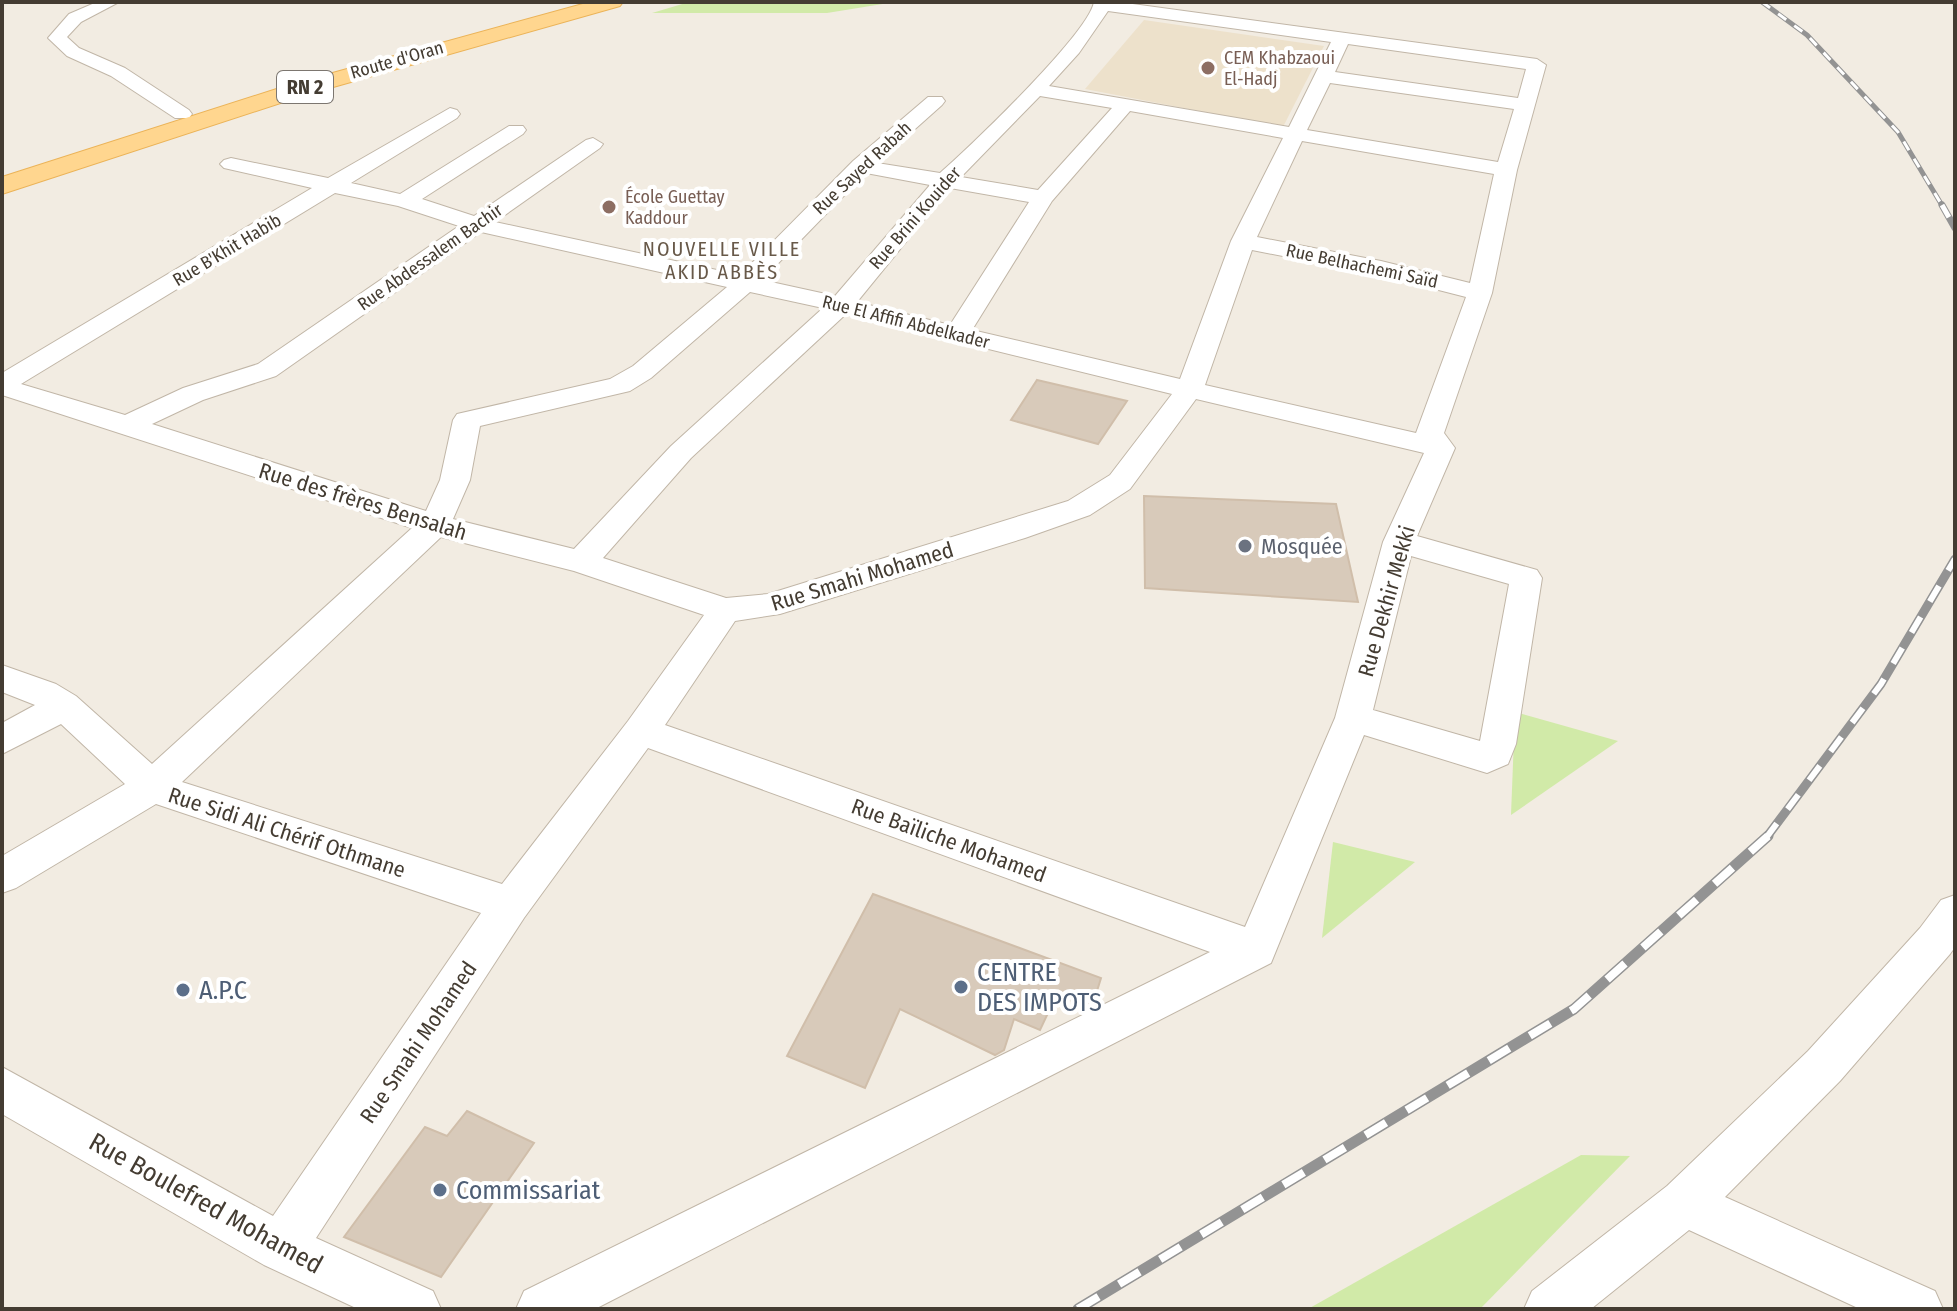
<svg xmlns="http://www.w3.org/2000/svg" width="1957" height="1311" font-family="'Fira Sans Condensed',sans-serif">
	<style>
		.education { fill: #ede1cb }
		.green { fill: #d1eaa8 }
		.building { fill: #d8caba; stroke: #d0beaa; stroke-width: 2 }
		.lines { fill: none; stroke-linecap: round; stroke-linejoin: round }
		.minor-casing { stroke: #c1b6a7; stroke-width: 2 }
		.major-casing { stroke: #ebb358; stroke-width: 2 }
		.minor { fill: #fff; fill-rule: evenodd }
		.major { fill: #ffd68f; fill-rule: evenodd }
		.rail-far3-casing { stroke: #939393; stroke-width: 5 }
		.rail-far2-casing { stroke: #939393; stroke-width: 7 }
		.rail-far1-casing { stroke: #939393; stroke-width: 9 }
		.rail-casing { stroke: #939393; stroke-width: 11 }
		.rail-far3 { stroke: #fff; stroke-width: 3; stroke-dasharray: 10; stroke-linecap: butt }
		.rail-far2 { stroke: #fff; stroke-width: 5; stroke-dasharray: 14; stroke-linecap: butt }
		.rail-far1 { stroke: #fff; stroke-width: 6; stroke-dasharray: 18; stroke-linecap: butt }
		.rail { stroke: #fff; stroke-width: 8; stroke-dasharray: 24; stroke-linecap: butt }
		.education-dot { fill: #8d6e63; stroke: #fff; stroke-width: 3 }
		.worship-dot { fill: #6b7280; stroke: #fff; stroke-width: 3 }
		.service-dot { fill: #5c6f8a; stroke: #fff; stroke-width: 3 }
		.labels { text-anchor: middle; stroke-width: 8; stroke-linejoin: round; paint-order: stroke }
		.far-education-label { font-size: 18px; fill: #785e54; stroke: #fff; text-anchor: start }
		.far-street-label { font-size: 18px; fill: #443c32; stroke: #fff }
		.shield { fill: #fff; stroke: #7c7670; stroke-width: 2 }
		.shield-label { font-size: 20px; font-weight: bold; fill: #443c32 }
		.far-neighbourhood-label { font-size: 20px; letter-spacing: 2px; fill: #685949; stroke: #fff }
		.street-label { font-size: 22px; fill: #443c32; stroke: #fff }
		.worship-label { font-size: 22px; fill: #5b616d; stroke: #fff; text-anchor: start }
		.near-service-label { font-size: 26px; fill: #4e5e75; stroke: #fff; text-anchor: start }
		.near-street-label { font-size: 26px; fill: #443c32; stroke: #fff }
	</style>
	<rect width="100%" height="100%" fill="#f2ece2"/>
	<!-- education -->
	<path class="education" d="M 1144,20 L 1324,46 L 1283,127 L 1085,89 Z"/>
	<!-- green -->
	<g class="green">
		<path d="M 689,2 L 895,2 L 827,13 L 652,13 Z"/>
		<path d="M 1515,712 L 1618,741 L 1511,815 Z"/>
		<path d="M 1333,842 L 1415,862 L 1322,938 Z"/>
		<path d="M 1581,1155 L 1630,1156 L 1480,1309 L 1308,1309 Z"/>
	</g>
	<!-- building -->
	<g class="building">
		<path d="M 1037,380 L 1127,401 L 1098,444 L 1011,420 Z"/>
		<path d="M 1144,496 L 1336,504 L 1358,602 L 1145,588 Z"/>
		<path d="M 873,894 L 1101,978 L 1092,1007 L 1056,996 L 1040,1030 L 1014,1019 L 1004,1050 L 995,1055 L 900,1009 L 865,1088 L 787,1056 Z"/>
		<path d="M 467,1111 L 534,1143 L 441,1277 L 344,1237 L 425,1127 L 447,1136 Z"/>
	</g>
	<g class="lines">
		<!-- minor casing -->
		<g class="minor-casing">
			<g id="minor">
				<path d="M 97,2 L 119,2 L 81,22 L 67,37 L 79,48 L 125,68 L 189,110 L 192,114 L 189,118 L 175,118 L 111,76 L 67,56 L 48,38 L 69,14 Z"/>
				<path d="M 1094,2 L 1118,2 L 1537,59 L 1546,65 L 1517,170 L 1492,293 L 1444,433 L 1455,448 L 1417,536 L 1537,570 L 1542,578 L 1516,744 L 1508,764 L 1487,773 L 1364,735 L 1271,963 L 595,1309 L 516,1309 L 524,1291 L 1210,952 L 648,748 L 524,918 L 316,1238 L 433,1291 L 441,1309 L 358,1309 L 264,1265 L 2,1114 L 2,1067 L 273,1216 L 481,913 L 156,804 L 16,888 L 2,893 L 2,856 L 125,784 L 61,724 L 2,754 L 2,723 L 35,705 L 2,692 L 2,665 L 56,684 L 76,696 L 152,764 L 412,528 L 2,395 L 2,373 L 312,188 L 224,168 L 220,164 L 224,160 L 231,158 L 328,178 L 450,108 L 457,110 L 460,114 L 457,118 L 351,183 L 400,194 L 509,126 L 523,126 L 526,130 L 523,134 L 422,199 L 474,216 L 586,140 L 593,138 L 603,144 L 600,148 L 495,222 L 740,275 L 853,161 L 928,97 L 942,97 L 945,101 L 942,105 L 877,163 L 940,173 C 969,148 1089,33 1094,2 ZM 1108,11 L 1331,42 L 1289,127 L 1049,86 L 1079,53 ZM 1348,44 L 1526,69 L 1518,98 L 1335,72 ZM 1330,83 L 1514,109 L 1498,162 L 1307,130 ZM 1040,96 L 1112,108 L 1038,190 L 961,177 ZM 1130,111 L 1283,138 L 1231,241 L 1180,379 L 972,330 L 1052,201 ZM 1302,141 L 1494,174 L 1470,283 L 1381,261 L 1257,237 ZM 866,173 L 930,185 L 835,296 L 762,280 ZM 950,188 L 1029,202 L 950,325 L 857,302 ZM 335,193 L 398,206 L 459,226 L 258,364 L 183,388 L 125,415 L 21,384 ZM 481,232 L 727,287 L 633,366 L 610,379 L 457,414 L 453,420 L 440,480 L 426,511 L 152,424 L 203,400 L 276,376 ZM 1252,250 L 1380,275 L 1466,297 L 1416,433 L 1205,385 ZM 750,292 L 823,308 L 671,446 L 574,549 L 453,519 L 470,480 L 480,426 L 630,391 L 651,378 ZM 846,314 L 1172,394 L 1110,475 L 1068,501 L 768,594 L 726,598 L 603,558 L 691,458 ZM 1196,399 L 1424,453 L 1383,542 L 1335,718 L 1245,927 L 665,725 L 735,621 L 780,614 L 1025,538 L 1090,515 L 1130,489 ZM 441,537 L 574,571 L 704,615 L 628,721 L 502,884 L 182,782 ZM 1411,556 L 1509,584 L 1480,741 L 1373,710 Z"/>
				<path d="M 1955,895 L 1955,947 L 1950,954 L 1840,1081 L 1725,1197 L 1935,1291 L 1943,1309 L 1860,1309 L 1689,1230 L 1591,1309 L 1524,1309 L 1532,1291 L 1667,1186 L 1808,1051 L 1920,928 L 1941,900 Z"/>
			</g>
		</g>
		<!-- major casing -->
		<g class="major-casing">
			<path id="major" d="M 590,2 L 623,2 L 620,6 L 305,95 L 2,194 L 2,177 L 289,85 Z"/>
		</g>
		<!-- minor -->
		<use href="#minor" class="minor"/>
		<!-- major -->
		<use href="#major" class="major"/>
		<!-- rail-far3 casing -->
		<g class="rail-far3-casing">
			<path id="rail-far3" d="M 1762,2 L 1807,35 L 1898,132 L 1943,207"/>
		</g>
		<!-- rail-far2 casing -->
		<g class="rail-far2-casing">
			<path id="rail-far2" d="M 1942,205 L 1955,228"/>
		</g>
		<!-- rail-far1 casing -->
		<g class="rail-far1-casing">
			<path id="rail-far1" d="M 1766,838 L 1881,684 L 1955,559"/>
		</g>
		<!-- rail casing -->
		<g class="rail-casing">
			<path id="rail" d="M 1078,1309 L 1574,1009 L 1768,836"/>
		</g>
		<!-- rail-far3 -->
		<use href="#rail-far3" class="rail-far3"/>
		<!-- rail-far2 -->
		<use href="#rail-far2" class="rail-far2"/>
		<!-- rail-far1 -->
		<use href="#rail-far1" class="rail-far1"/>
		<!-- rail -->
		<use href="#rail" class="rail"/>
	</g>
	<!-- markers -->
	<g class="education-dot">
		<circle cx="1208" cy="68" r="8"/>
		<circle cx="609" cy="207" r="8"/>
	</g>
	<circle class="worship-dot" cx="1245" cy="546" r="8"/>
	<g class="service-dot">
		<circle cx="961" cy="987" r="8"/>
		<circle cx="183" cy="990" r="8"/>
		<circle cx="440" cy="1190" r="8"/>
	</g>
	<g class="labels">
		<!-- far-education labels -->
		<g class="far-education-label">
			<text x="1224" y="64">CEM Khabzaoui<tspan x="1224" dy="21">El-Hadj</tspan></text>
			<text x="625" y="203">École Guettay<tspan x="625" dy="21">Kaddour</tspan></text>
		</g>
		<!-- far-street labels -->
		<g class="far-street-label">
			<text transform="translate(397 60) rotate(-16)" y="6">Route d'Oran</text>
			<text transform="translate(862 168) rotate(-43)" y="6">Rue Sayed Rabah</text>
			<text transform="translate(915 218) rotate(-49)" y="6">Rue Brini Kouider</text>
			<text transform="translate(227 250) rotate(-31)" y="6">Rue B'Khit Habib</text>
			<text transform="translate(430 257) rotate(-35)" y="6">Rue Abdessalem Bachir</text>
			<text transform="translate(1362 266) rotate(12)" y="6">Rue Belhachemi Saïd</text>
			<text transform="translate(906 322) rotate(14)" y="6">Rue El Affifi Abdelkader</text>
		</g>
		<!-- shield labels -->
		<rect class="shield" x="277" y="71" width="56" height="32" rx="6"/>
		<g class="shield-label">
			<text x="305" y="94">RN 2</text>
		</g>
		<!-- far-neighbourhood labels -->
		<g class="far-neighbourhood-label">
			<text x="722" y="256">NOUVELLE VILLE<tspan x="722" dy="23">AKID ABBÈS</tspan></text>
		</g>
		<!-- street labels -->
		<g class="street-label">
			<text transform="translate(363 501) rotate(17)" y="8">Rue des frères Bensalah</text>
			<text transform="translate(862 576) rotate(-17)" y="8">Rue Smahi Mohamed</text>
			<text transform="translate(1386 601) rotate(-74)" y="8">Rue Dekhir Mekki</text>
			<text transform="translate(287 832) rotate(18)" y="8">Rue Sidi Ali Chérif Othmane</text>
			<text transform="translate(949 840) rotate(20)" y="8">Rue Baïliche Mohamed</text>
			<text transform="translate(418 1042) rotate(-56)" y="8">Rue Smahi Mohamed</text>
		</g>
		<!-- worship labels -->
		<g class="worship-label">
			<text x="1261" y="554">Mosquée</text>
		</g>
		<!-- near-service labels -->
		<g class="near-service-label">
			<text x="977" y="981">CENTRE<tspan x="977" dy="30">DES IMPOTS</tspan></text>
			<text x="199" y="999">A.P.C</text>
			<text x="456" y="1199">Commissariat</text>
		</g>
		<!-- near-street labels -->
		<g class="near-street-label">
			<text transform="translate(206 1203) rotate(29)" y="9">Rue Boulefred Mohamed</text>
		</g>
	</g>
	<!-- border -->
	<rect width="1957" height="1311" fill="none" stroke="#443c32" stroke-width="8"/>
</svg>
